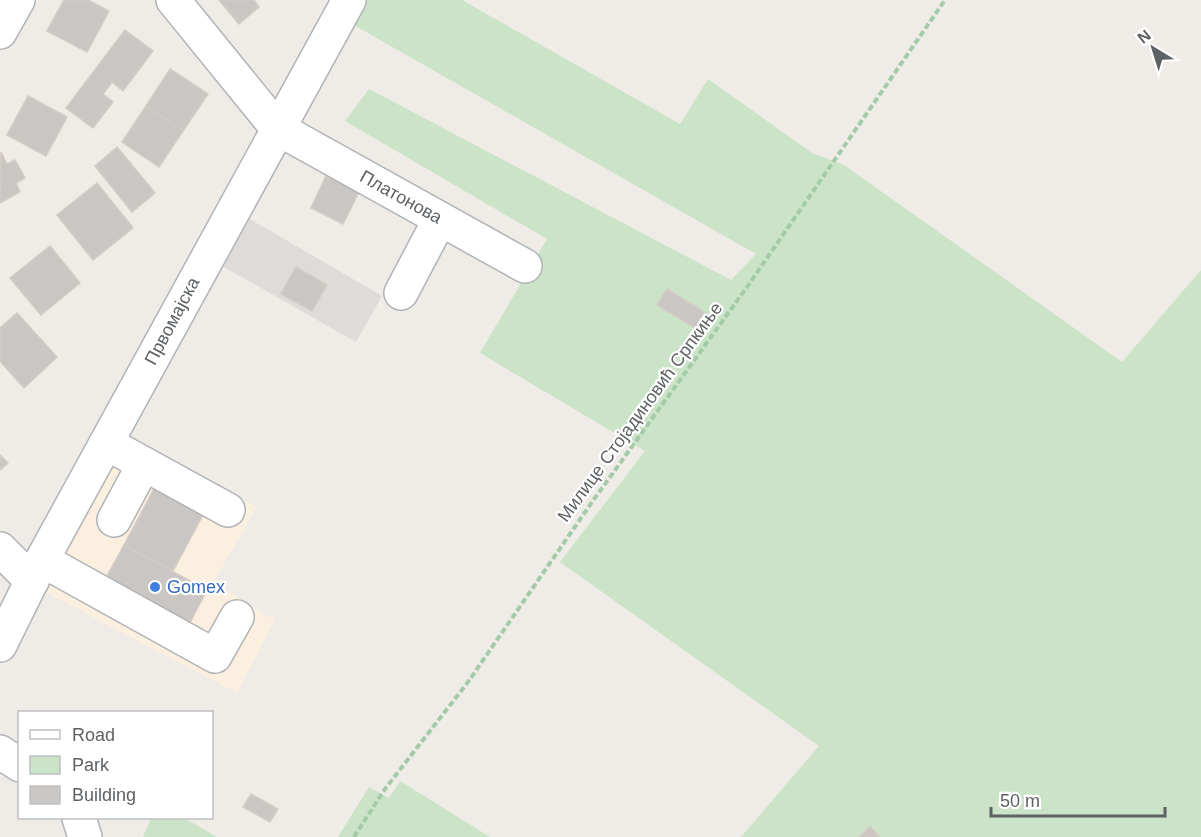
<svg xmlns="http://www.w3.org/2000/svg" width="1201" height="837" font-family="Helvetica,sans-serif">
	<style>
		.commercial { fill: #fbefdf }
		.industrial { fill: #dedbd8 }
		.green { fill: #cbe3c6 }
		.building { fill: #cac6c3; stroke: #d3ccc5; stroke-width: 1.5 }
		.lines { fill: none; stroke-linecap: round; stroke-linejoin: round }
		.minor-casing { stroke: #b1b4b7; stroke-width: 36 }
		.path { stroke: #a4cba7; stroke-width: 4; stroke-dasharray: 6 3; stroke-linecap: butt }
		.minor { stroke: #fff; stroke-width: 33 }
		.shop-dot { fill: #3f7fe0; stroke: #fff; stroke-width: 2 }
		.labels { text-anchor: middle; stroke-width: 4.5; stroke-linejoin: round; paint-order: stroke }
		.street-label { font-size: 18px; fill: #5e6265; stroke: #fff }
		.shop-label { font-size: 18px; fill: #366cbe; stroke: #fff; text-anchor: start }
	</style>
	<rect width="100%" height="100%" fill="#efebe6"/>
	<!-- commercial -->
	<path class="commercial" d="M 120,432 L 257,507 L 213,583 L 275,620 L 237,693 L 37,588 Z"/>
	<!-- industrial -->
	<path class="industrial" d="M 243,215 L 382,296 L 356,342 L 217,263 Z"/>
	<!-- green -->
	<g class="green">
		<path d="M 363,0 L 462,0 L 680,124 L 708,79 L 812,153 L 844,165 L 1122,362 L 1201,270 L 1201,837 L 741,837 L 819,746 L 560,562 L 645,451 L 480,353 L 547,239 L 345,121 L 369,89 L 731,280 L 756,254 L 352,24 Z"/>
		<path d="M 400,781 L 490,837 L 338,837 L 369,787 L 389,798 Z"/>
		<path d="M 151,818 L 184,818 L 217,837 L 143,837 Z"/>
	</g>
	<!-- building -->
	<g class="building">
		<path d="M 64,0 L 88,0 L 109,11 L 87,52 L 47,31 Z"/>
		<path d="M 219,0 L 254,0 L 259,7 L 239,24 Z"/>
		<path d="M 125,30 L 153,51 L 123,91 L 112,82 L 103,94 L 113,102 L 93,128 L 66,108 Z"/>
		<path d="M 170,69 L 208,94 L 183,131 L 146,106 Z"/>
		<path d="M 28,96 L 67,117 L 46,156 L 7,135 Z"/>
		<path d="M 146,106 L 183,131 L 159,167 L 122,142 Z"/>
		<path d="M 117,147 L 155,193 L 132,212 L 95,166 Z"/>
		<path d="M 1,152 L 7,164 L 15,160 L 25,178 L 16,183 L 20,192 L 0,203 Z"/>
		<path d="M 326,176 L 359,192 L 343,224 L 311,208 Z"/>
		<path d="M 97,183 L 133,228 L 93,260 L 57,215 Z"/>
		<path d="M 50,246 L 80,283 L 41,315 L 10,278 Z"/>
		<path d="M 296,267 L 327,285 L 312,311 L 281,294 Z"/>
		<path d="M 667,289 L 714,318 L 705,334 L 657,305 Z"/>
		<path d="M 17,313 L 57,357 L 24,388 L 0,361 L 0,328 Z"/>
		<path d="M 0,455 L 8,463 L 0,470 Z"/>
		<path d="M 156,485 L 205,511 L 173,571 L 124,545 Z"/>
		<path d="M 124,545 L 207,590 L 186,630 L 102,585 Z"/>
		<path d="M 251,794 L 278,809 L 270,822 L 243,807 Z"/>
		<path d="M 870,826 L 879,837 L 859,837 Z"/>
	</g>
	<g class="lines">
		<!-- minor casing -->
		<g class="minor-casing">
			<g id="minor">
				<path d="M 173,0 L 277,128 L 525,266"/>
				<path d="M 0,32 L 18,0"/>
				<path d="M 401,293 L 440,219"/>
				<path d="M 106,443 L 228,510"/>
				<path d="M 114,520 L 144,464"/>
				<path d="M 0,549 L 32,581"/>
				<path d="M 42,560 L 215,656 L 237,617"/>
				<path d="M 0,645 L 42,560 L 349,0"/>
				<path d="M 0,752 L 20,765"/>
				<path d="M 79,818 L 85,837"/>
			</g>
		</g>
		<!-- path -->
		<path class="path" d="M 354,837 L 385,789 L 468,682 L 592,502 L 747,287 L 945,0"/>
		<!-- minor -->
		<use href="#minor" class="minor"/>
	</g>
	<!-- markers -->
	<circle class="shop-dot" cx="155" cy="587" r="6"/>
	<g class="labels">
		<!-- street labels -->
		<g class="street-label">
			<text transform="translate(401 197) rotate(29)" y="6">Платонова</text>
			<text transform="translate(172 321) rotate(-62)" y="6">Првомајска</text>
			<text transform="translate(640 412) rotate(-54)" y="6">Милице Стојадиновић Српкиње</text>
		</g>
		<!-- shop labels -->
		<g class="shop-label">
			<text x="167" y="593">Gomex</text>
		</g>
	</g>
	<!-- legend -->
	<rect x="18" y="711" width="195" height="108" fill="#ffffff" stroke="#bfc0c1" stroke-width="1.5"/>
	<rect x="30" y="730" width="30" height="9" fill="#ffffff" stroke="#bfc0c1" stroke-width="1.5"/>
	<text x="72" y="741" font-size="18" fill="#5e6265">Road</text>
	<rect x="30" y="756" width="30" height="18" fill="#cbe3c6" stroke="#bfc0c1" stroke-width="1.5"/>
	<text x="72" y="771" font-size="18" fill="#5e6265">Park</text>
	<rect x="30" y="786" width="30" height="18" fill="#cac6c3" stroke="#bfc0c1" stroke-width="1.5"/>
	<text x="72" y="801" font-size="18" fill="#5e6265">Building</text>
	<!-- north arrow -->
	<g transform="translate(1153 48) rotate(322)" stroke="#ffffff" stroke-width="4.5" paint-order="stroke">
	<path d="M0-4.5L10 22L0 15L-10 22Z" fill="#5e6265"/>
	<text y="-9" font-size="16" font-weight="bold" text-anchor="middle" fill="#5e6265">N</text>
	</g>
	<!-- scale -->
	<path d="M991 807v9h174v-9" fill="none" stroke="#5e6265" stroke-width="3"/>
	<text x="1000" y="807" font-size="18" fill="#5e6265" stroke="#ffffff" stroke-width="4.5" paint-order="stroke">50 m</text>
</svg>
